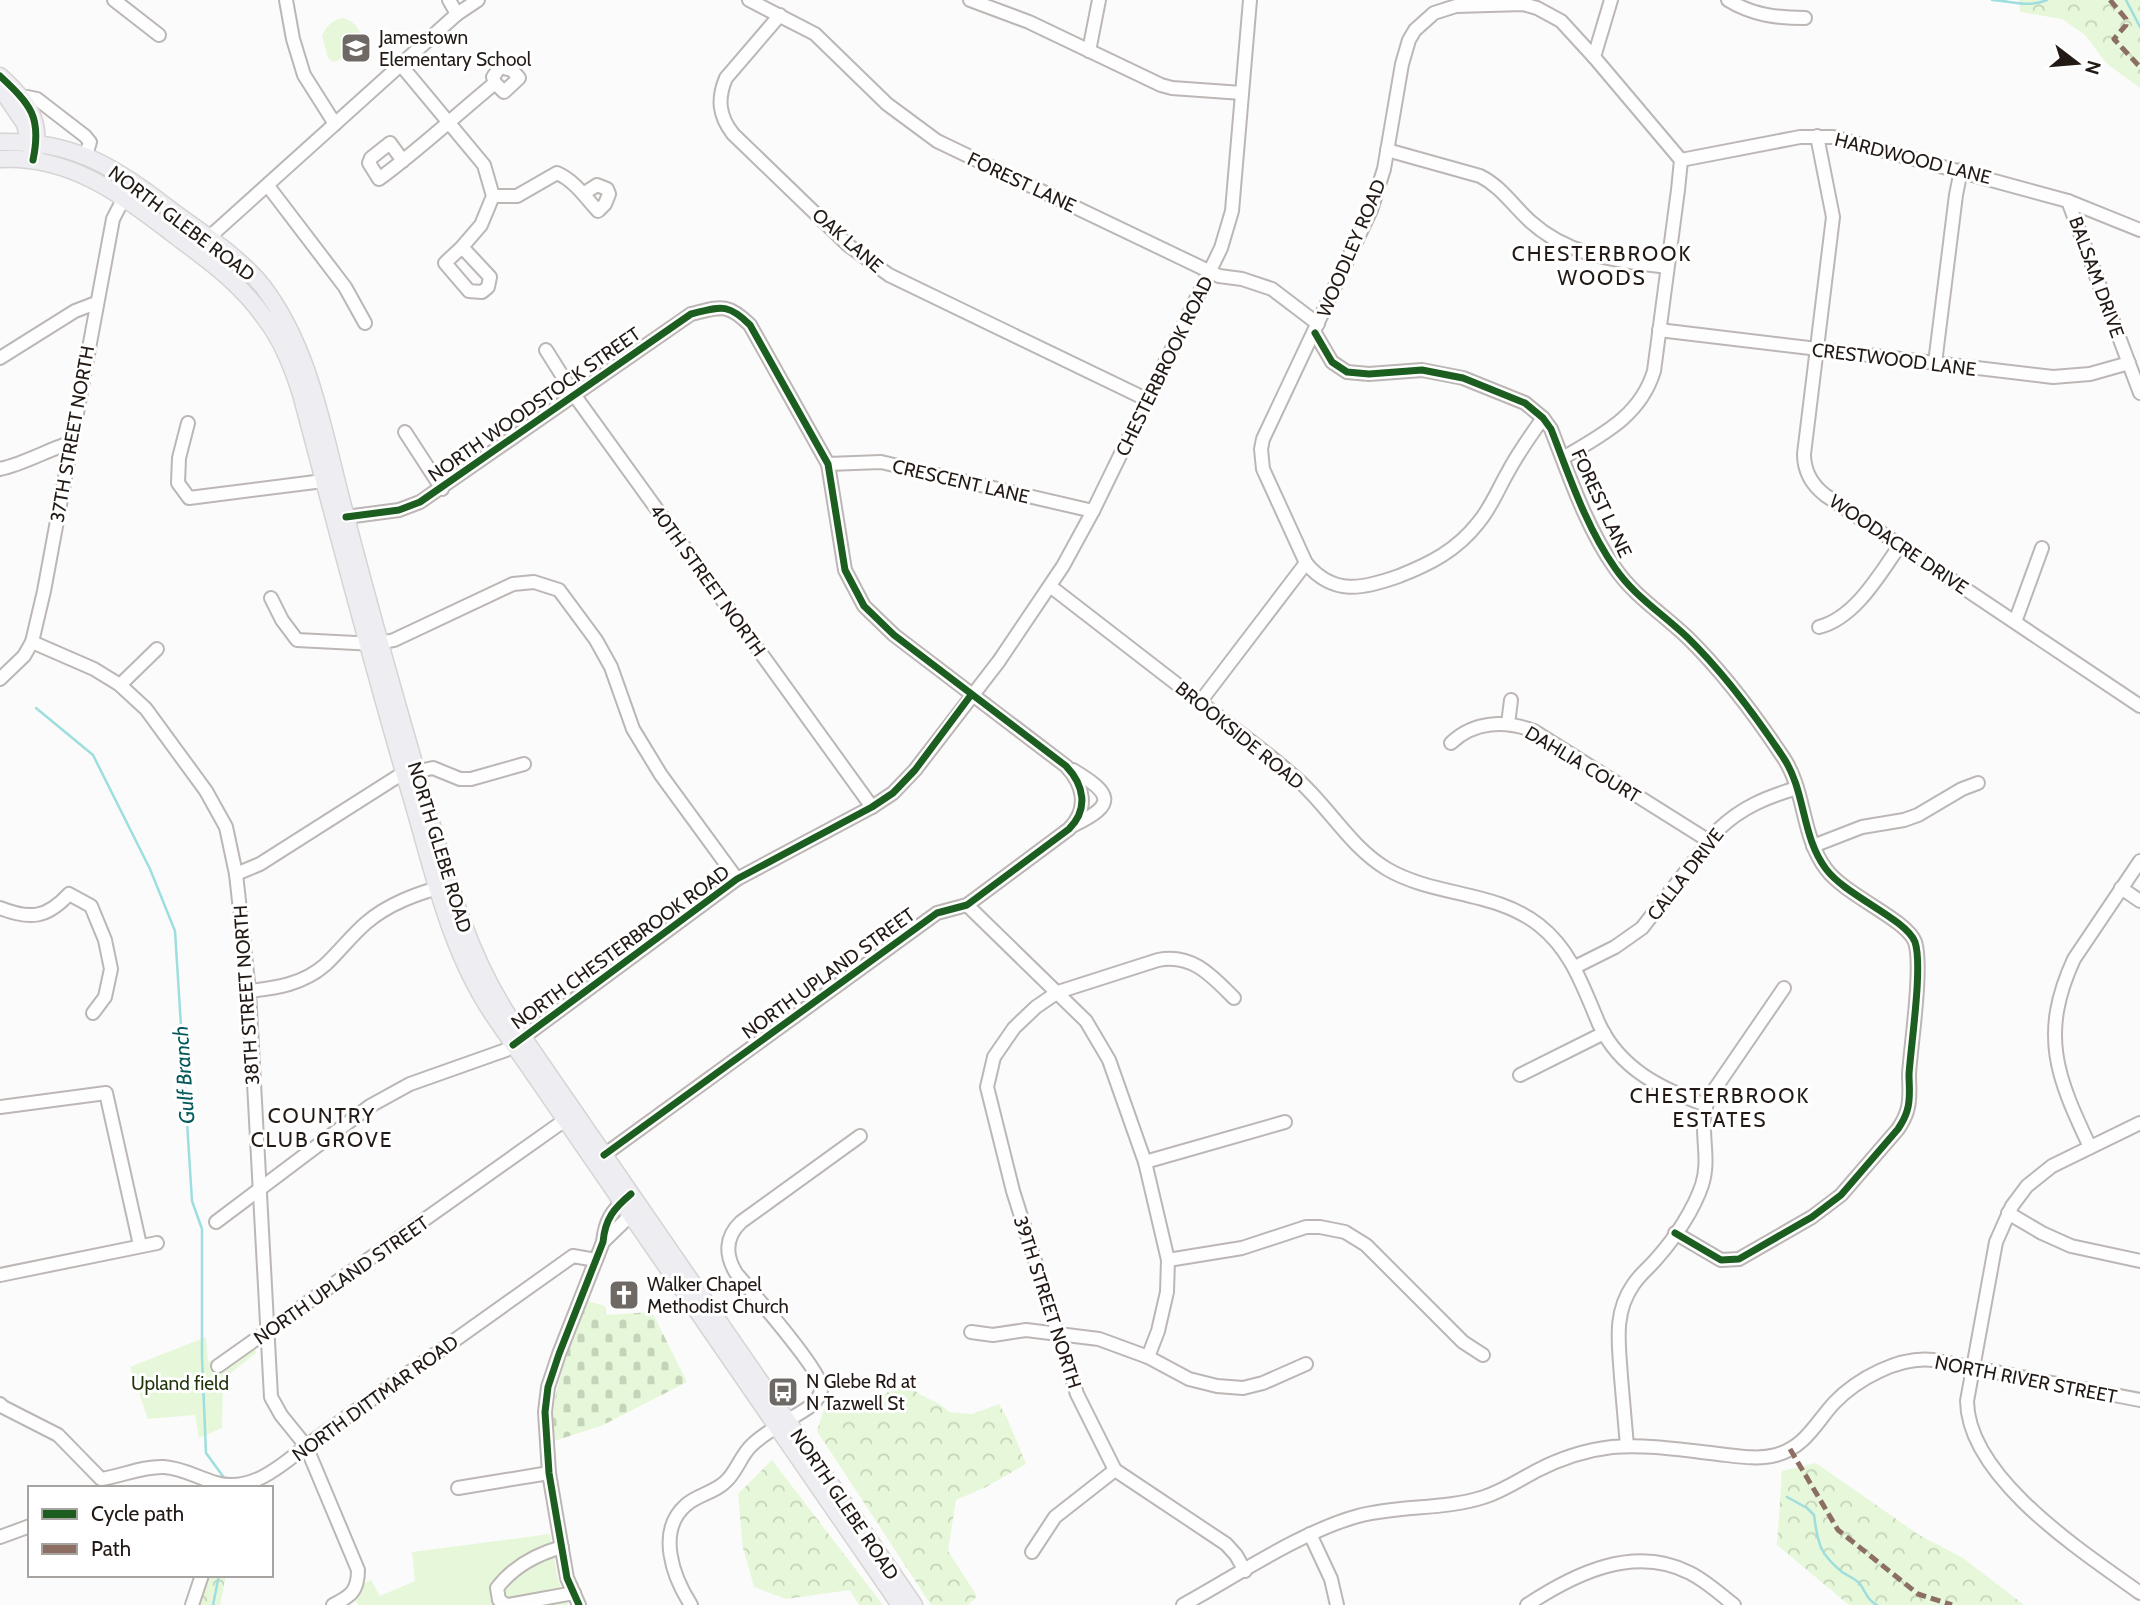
<svg xmlns="http://www.w3.org/2000/svg" width="2140" height="1605" font-family="Cabin,sans-serif">
	<style>
		.forest { fill: url(#forest-crowns) }
		.cemetery { fill: url(#cemetery-stones) }
		.park { fill: #e6f8d9 }
		.lines { fill: none; stroke-linecap: round; stroke-linejoin: round }
		.stream { stroke: #9ededf; stroke-width: 2.5 }
		.minor-casing { stroke: #bcb7b5; stroke-width: 16 }
		.major-casing { stroke: #d6d4d3; stroke-width: 19 }
		.minor { stroke: #fefefe; stroke-width: 12 }
		.major { stroke: #ededf2; stroke-width: 16 }
		.quiet { stroke: #8d6e63; stroke-width: 5; stroke-dasharray: 10 5; stroke-linecap: butt }
		.cycleway-casing { stroke: #fff; stroke-width: 11 }
		.cycleway { stroke: #1b5e20; stroke-width: 7 }
		.labels { text-anchor: middle; stroke-width: 6; stroke-linejoin: round; paint-order: stroke }
		.poi-label { font-size: 19px; fill: #231a15; stroke: #fff; text-anchor: start }
		.street-label { font-size: 19px; fill: #231a15; stroke: #fff }
		.park-label { font-size: 19px; fill: #1f3409; stroke: #fff }
		.neighbourhood-label { font-size: 21px; letter-spacing: 2px; fill: #231a15; stroke: #fff }
		.water-label { font-size: 21px; font-style: italic; fill: #04595b; stroke: #fff }
	</style>
	<defs>
		<pattern id="forest-crowns" width="20" height="18" patternUnits="userSpaceOnUse" patternTransform="scale(1.75)"><rect width="20" height="18" fill="#e6f8d9"/><path d="M2 6a3 3 0 1 1 6 0M12 15a3 3 0 1 1 6 0" fill="none" stroke="#c5d4b9"/></pattern>
		<pattern id="cemetery-stones" width="16" height="16" patternUnits="userSpaceOnUse" patternTransform="scale(1.75)"><rect width="16" height="16" fill="#e6f8d9"/><path d="M2 7V4a2 2 0 0 1 4 0v3zM10 15v-3a2 2 0 0 1 4 0v3z" fill="#c5d4b9"/></pattern>
	</defs>
	<rect width="100%" height="100%" fill="#fbfbfb"/>
	<!-- forest -->
	<g class="forest">
		<path d="M 2019,0 L 2140,0 L 2140,88 L 2107,64 L 2085,35 L 2062,19 L 2020,12 Z"/>
		<path d="M 910,1385 C 924,1402 933,1396 949,1412 L 972,1414 L 999,1404 L 1007,1418 L 1026,1464 L 986,1487 L 956,1500 L 948,1551 L 977,1596 L 968,1605 L 931,1605 L 817,1431 L 824,1409 L 843,1405 L 850,1410 L 867,1407 L 888,1392 Z"/>
		<path d="M 772,1460 L 883,1605 L 859,1605 L 850,1590 L 786,1599 L 754,1587 L 743,1548 L 738,1494 Z"/>
		<path d="M 1816,1463 L 1919,1535 L 1963,1558 L 2024,1605 L 1849,1605 L 1777,1545 L 1782,1471 Z"/>
		<path d="M 202,1575 L 226,1575 L 220,1605 L 192,1605 Z"/>
	</g>
	<!-- cemetery -->
	<path class="cemetery" d="M 588,1301 L 605,1306 L 606,1315 L 652,1312 L 687,1382 L 601,1426 L 554,1441 C 548,1391 571,1347 588,1301 Z"/>
	<!-- park -->
	<g class="park">
		<path d="M 343,18 C 361,24 362,35 361,52 L 334,62 L 328,58 L 322,36 C 327,25 331,21 343,18 Z"/>
		<path d="M 206,1337 L 208,1362 L 253,1339 L 256,1353 L 223,1379 L 222,1428 L 199,1438 L 195,1415 L 148,1419 L 130,1367 Z"/>
		<path d="M 550,1534 L 558,1580 L 568,1605 L 358,1605 L 352,1595 L 358,1586 L 371,1580 L 380,1596 L 415,1581 L 412,1552 Z"/>
	</g>
	<g class="lines">
		<!-- stream -->
		<g class="stream">
			<path d="M 1992,0 C 2012,1 2028,8 2047,0"/>
			<path d="M 2126,0 L 2140,27"/>
			<path d="M 36,708 L 93,755 L 150,869 L 175,931 L 192,1201 L 202,1229 L 202,1357 L 206,1453 L 225,1479"/>
			<path d="M 1787,1497 L 1807,1508 L 1814,1515 C 1818,1544 1819,1553 1842,1572 C 1848,1576 1856,1579 1860,1584 C 1866,1592 1867,1600 1877,1605"/>
			<path d="M 213,1605 L 219,1575"/>
		</g>
		<!-- minor casing -->
		<g class="minor-casing">
			<g id="minor">
				<path d="M 114,0 L 159,35"/>
				<path d="M 286,0 L 293,39 L 304,75 L 335,124"/>
				<path d="M 449,0 L 457,14"/>
				<path d="M 749,0 L 815,34 L 887,104 L 937,141 L 1219,276 L 1242,279 L 1272,289 L 1318,324"/>
				<path d="M 970,0 L 1029,22 L 1161,85 L 1172,88 L 1242,93"/>
				<path d="M 1728,0 C 1752,15 1777,18 1805,18"/>
				<path d="M 780,15 L 726,78 C 717,99 719,116 733,134 L 848,245 L 889,275 L 1148,400"/>
				<path d="M 1089,51 L 1099,0"/>
				<path d="M 400,64 L 484,165 L 493,196 L 481,225 L 462,247 L 490,277 L 488,287 L 482,292 L 469,291 L 445,263 L 462,247"/>
				<path d="M 22,99 L 27,97 L 37,99 L 85,136 L 90,142 L 86,155"/>
				<path d="M 1817,136 L 1833,217 L 1804,454 C 1804,471 1811,484 1825,495 L 2140,706"/>
				<path d="M 1387,150 L 1480,176 C 1502,187 1513,206 1531,222 C 1570,257 1616,260 1666,267"/>
				<path d="M 1681,160 L 1800,137 L 1833,137 L 2068,201 L 2140,230"/>
				<path d="M 403,161 L 390,143 L 371,158 L 369,163 L 379,179 C 420,149 456,115 495,83 L 493,77 L 500,67 L 512,70 L 519,78 L 504,92 L 495,83"/>
				<path d="M 268,186 L 345,287 L 365,323"/>
				<path d="M 493,196 L 517,196 L 557,173 C 575,181 585,197 598,211 L 605,204 L 609,194 L 607,189 L 597,185 L 583,194"/>
				<path d="M 2068,201 L 2140,393"/>
				<path d="M 195,250 L 457,14 L 478,0"/>
				<path d="M 1659,330 L 2053,377 L 2090,374 L 2129,363"/>
				<path d="M 1315,333 L 1332,362 L 1347,372 L 1369,374 L 1422,370 L 1463,378 L 1525,403 L 1543,418 L 1551,429 C 1569,475 1586,527 1615,568 C 1634,596 1663,614 1687,637 C 1723,672 1755,715 1783,757 C 1806,791 1801,836 1826,869 C 1846,896 1906,919 1915,942 C 1923,966 1911,1044 1909,1074 C 1909,1086 1911,1099 1907,1111 C 1905,1118 1902,1123 1898,1129 L 1841,1195 L 1812,1217 L 1739,1259 L 1721,1260 L 1675,1233"/>
				<path d="M 546,350 L 575,396 L 872,807"/>
				<path d="M 0,358 L 75,311 L 96,303"/>
				<path d="M 1935,363 L 1956,195 L 1961,170"/>
				<path d="M 188,423 L 179,458 L 178,483 L 189,498 L 323,481"/>
				<path d="M 405,432 L 442,489"/>
				<path d="M 1563,458 C 1601,435 1640,417 1654,371 L 1678,190 L 1681,160 L 1594,57 L 1611,0"/>
				<path d="M 828,464 L 881,462 L 1093,511"/>
				<path d="M 0,469 C 24,464 47,450 70,443"/>
				<path d="M 346,517 L 399,510 L 420,502 L 691,314 C 720,307 727,302 750,325 L 828,464 L 845,570 L 864,606 L 894,635 L 1066,766 C 1084,785 1089,809 1069,829 L 967,905 L 937,913 L 604,1155"/>
				<path d="M 1306,563 C 1333,596 1363,589 1399,576 C 1430,564 1457,550 1478,523 C 1491,508 1498,489 1508,472 C 1518,453 1531,435 1543,418"/>
				<path d="M 1050,586 C 1110,633 1171,679 1231,726 C 1253,743 1276,760 1297,779 C 1329,807 1349,846 1387,869 C 1435,897 1494,890 1539,925 C 1572,951 1583,987 1599,1024 C 1620,1069 1661,1089 1706,1105"/>
				<path d="M 271,598 L 282,620 L 297,640 L 375,644 L 394,640 L 513,584 L 534,582 L 559,590 L 596,640 L 611,667 L 633,729 L 661,775 L 737,879"/>
				<path d="M 2015,622 L 2042,548"/>
				<path d="M 1819,627 C 1855,618 1880,574 1900,545"/>
				<path d="M 32,642 L 94,669 L 120,685 L 146,709 L 206,791 L 226,827 L 236,874 L 249,991 L 271,1397 L 281,1415 L 306,1446 L 358,1570 C 358,1591 351,1596 333,1605"/>
				<path d="M 0,679 L 24,656 L 32,642 L 44,591 L 113,219 L 127,192"/>
				<path d="M 120,685 L 157,649"/>
				<path d="M 1200,702 L 1306,563 L 1263,469 L 1261,449 L 1263,439 L 1371,210 L 1384,169 L 1402,64 L 1409,40 L 1415,30 L 1434,13 L 1456,6 L 1523,4 L 1537,8 L 1561,21 L 1594,57"/>
				<path d="M 1508,724 L 1511,700"/>
				<path d="M 1451,743 C 1474,721 1505,720 1534,731 L 1709,841"/>
				<path d="M 1073,770 C 1111,793 1118,804 1074,825"/>
				<path d="M 1813,846 L 1862,827 L 1904,820 L 1918,815 L 1962,789 L 1978,783"/>
				<path d="M 236,874 L 260,864 L 400,775 L 433,768 L 460,779 L 471,779 L 524,764"/>
				<path d="M 2121,888 L 2140,901"/>
				<path d="M 967,905 L 1086,1021 L 1109,1060 L 1145,1162 L 1168,1260 L 1167,1292 L 1158,1331 L 1148,1357"/>
				<path d="M 0,908 C 30,920 47,918 69,894 L 91,906 L 105,940 L 111,969 L 105,997 L 93,1013"/>
				<path d="M 1575,967 L 1615,947 L 1642,928 L 1719,829 C 1742,807 1767,797 1797,788"/>
				<path d="M 249,991 C 277,988 303,984 325,965 C 339,952 351,936 366,923 C 388,904 416,894 444,886"/>
				<path d="M 1234,998 C 1212,976 1192,953 1158,960 L 1058,992 L 1036,1007 L 1014,1028 L 994,1057 L 987,1087 L 1013,1191 L 1077,1394 L 1115,1470 L 1226,1544 L 1236,1555 L 1245,1571"/>
				<path d="M 1520,1075 L 1604,1033"/>
				<path d="M 0,1107 L 106,1093 L 140,1245"/>
				<path d="M 2140,1123 L 2052,1166 L 2027,1186 L 2012,1206 L 1996,1242 L 1967,1401 C 1968,1478 2083,1552 2140,1593"/>
				<path d="M 2090,1147 C 2057,1077 2039,1035 2074,959 L 2140,861"/>
				<path d="M 1145,1162 L 1285,1122"/>
				<path d="M 2008,1213 L 2042,1233 L 2071,1246 L 2140,1261"/>
				<path d="M 216,1222 L 370,1106 L 410,1084 L 506,1050 L 737,879 L 872,807 L 893,793 L 915,770 L 999,661 L 1063,566 L 1093,511 L 1221,248 L 1232,211 L 1250,0"/>
				<path d="M 603,1242 L 637,1209"/>
				<path d="M 1168,1260 L 1242,1248 L 1306,1227 L 1320,1227 L 1345,1232 L 1366,1245 L 1463,1342 L 1483,1355"/>
				<path d="M 0,1275 L 157,1243"/>
				<path d="M 971,1332 L 993,1335 L 1026,1330 L 1099,1339 L 1148,1357 L 1189,1379 L 1217,1386 L 1243,1388 L 1263,1383 L 1306,1364"/>
				<path d="M 218,1366 L 565,1120"/>
				<path d="M 0,1404 L 3,1407 L 58,1435 L 101,1479 C 122,1476 143,1466 164,1467 C 182,1468 199,1478 216,1483 C 251,1493 281,1466 306,1446 L 573,1256 L 596,1260"/>
				<path d="M 1627,1446 C 1625,1423 1623,1400 1621,1377 C 1619,1344 1613,1314 1633,1285 C 1640,1274 1650,1267 1658,1257 C 1675,1238 1694,1209 1702,1185 C 1712,1155 1696,1125 1710,1096 L 1784,988"/>
				<path d="M 458,1488 L 549,1473"/>
				<path d="M 1310,1534 L 1331,1579 L 1337,1605"/>
				<path d="M 0,1537 L 30,1526"/>
				<path d="M 1032,1552 L 1055,1517 L 1115,1470"/>
				<path d="M 192,1605 L 202,1575"/>
				<path d="M 506,1605 L 499,1600 L 497,1588 C 513,1567 537,1554 562,1547"/>
				<path d="M 508,1605 L 574,1593"/>
				<path d="M 579,1605 L 567,1578 L 558,1526 L 549,1473 L 545,1412 L 548,1387 L 559,1354 L 603,1242 C 605,1221 612,1210 628,1197"/>
				<path d="M 691,1605 C 673,1577 656,1531 686,1505 C 697,1495 713,1493 724,1483 C 737,1473 740,1455 753,1444 C 770,1428 793,1419 812,1405 C 817,1399 822,1394 821,1386 C 819,1368 751,1291 736,1273 C 725,1255 725,1237 741,1222 L 860,1136"/>
				<path d="M 1183,1605 C 1236,1576 1300,1532 1358,1516 C 1400,1505 1444,1510 1484,1497 C 1503,1491 1519,1480 1536,1471 C 1559,1459 1586,1450 1612,1447 C 1647,1444 1683,1450 1718,1454 C 1737,1456 1757,1460 1776,1455 C 1805,1447 1815,1424 1834,1403 C 1857,1379 1899,1356 1933,1360 L 2140,1400"/>
				<path d="M 1527,1605 C 1574,1574 1634,1544 1690,1573 C 1706,1581 1720,1594 1734,1605"/>
			</g>
		</g>
		<!-- major casing -->
		<g class="major-casing">
			<g id="major">
				<path d="M 0,76 C 23,97 42,118 35,151"/>
				<path d="M 4,93 L 25,124 L 31,148"/>
				<path d="M 0,142 C 68,140 111,164 163,204 C 195,229 240,256 264,288 C 311,351 323,431 343,506 C 368,603 395,698 423,794 C 446,872 464,948 509,1017 L 914,1605"/>
				<path d="M 0,159 C 72,155 124,197 177,237 C 209,261 241,284 264,317 C 282,340 292,366 301,394 C 337,529 372,665 412,799 C 434,874 450,951 494,1016 L 900,1605"/>
			</g>
		</g>
		<!-- minor -->
		<use href="#minor" class="minor"/>
		<!-- major -->
		<use href="#major" class="major"/>
		<!-- quiet -->
		<g class="quiet">
			<path d="M 2110,0 L 2126,19 L 2126,25 L 2114,39 L 2140,67"/>
			<path d="M 1790,1449 L 1838,1530 L 1918,1594 L 1952,1605"/>
		</g>
		<!-- cycleway casing -->
		<g class="cycleway-casing">
			<g id="cycleway">
				<path d="M 0,76 C 31,105 42,117 33,160"/>
				<path d="M 1315,333 L 1332,362 L 1347,372 L 1369,374 L 1422,370 L 1463,378 L 1525,403 L 1543,418 L 1551,429 C 1569,475 1586,527 1615,568 C 1634,596 1663,614 1687,637 C 1723,672 1755,715 1783,757 C 1806,791 1801,836 1826,869 C 1846,896 1906,919 1915,942 C 1923,966 1911,1044 1909,1074 C 1909,1086 1911,1099 1907,1111 C 1905,1118 1902,1123 1898,1129 L 1841,1195 L 1812,1217 L 1739,1259 L 1721,1260 L 1675,1233"/>
				<path d="M 346,517 L 399,510 L 420,502 L 691,314 C 720,307 727,302 750,325 L 828,464 L 845,570 L 864,606 L 894,635 L 1066,766 C 1084,785 1089,809 1069,829 L 967,905 L 937,913 L 604,1155"/>
				<path d="M 513,1045 L 737,879 L 872,807 L 893,793 L 915,770 L 971,695"/>
				<path d="M 579,1605 L 567,1578 L 558,1526 L 549,1473 L 545,1412 L 548,1387 L 559,1354 L 603,1242 C 605,1219 614,1208 631,1194"/>
			</g>
		</g>
		<!-- cycleway -->
		<use href="#cycleway" class="cycleway"/>
	</g>
	<!-- icons -->
	<defs>
		<g id="school-square" transform="scale(1.575)"><rect x="-9" y="-9" width="18" height="18" rx="4" fill="#6f6966" stroke="#fff"/><path d="M0-5L7-2L0 1L-7-2ZM-4 1L0 2.5L4 1V4Q0 6-4 4Z" fill="#fff"/></g>
		<g id="church-square" transform="scale(1.575)"><rect x="-9" y="-9" width="18" height="18" rx="4" fill="#6f6966" stroke="#fff"/><path d="M-1.2-6h2.4v3.5h3.3v2.4h-3.3V6h-2.4V-.1h-3.3v-2.4h3.3Z" fill="#fff"/></g>
		<g id="bus-square" transform="scale(1.575)"><rect x="-9" y="-9" width="18" height="18" rx="4" fill="#6f6966" stroke="#fff"/><path d="M-5-6H5V4H4V6H2V4H-2V6H-4V4H-5ZM-3.5-4V0h7V-4ZM-3.5 1.2v1.5H-2V1.2ZM2 1.2v1.5H3.5V1.2Z" fill="#fff"/></g>
	</defs>
	<g fill-rule="evenodd">
		<use href="#school-square" x="356" y="48"/>
		<use href="#church-square" x="624" y="1295"/>
		<use href="#bus-square" x="783" y="1392"/>
	</g>
	<g class="labels">
		<!-- poi labels -->
		<g class="poi-label">
			<text x="379" y="44">Jamestown<tspan x="379" dy="22">Elementary School</tspan></text>
			<text x="647" y="1291">Walker Chapel<tspan x="647" dy="22">Methodist Church</tspan></text>
			<text x="806" y="1388">N Glebe Rd at<tspan x="806" dy="22">N Tazwell St</tspan></text>
		</g>
		<!-- street labels -->
		<g class="street-label">
			<text transform="translate(1913 158) rotate(14)" y="7">HARDWOOD LANE</text>
			<text transform="translate(1022 182) rotate(25)" y="7">FOREST LANE</text>
			<text transform="translate(182 223) rotate(37)" y="7">NORTH GLEBE ROAD</text>
			<text transform="translate(848 240) rotate(41)" y="7">OAK LANE</text>
			<text transform="translate(1351 248) rotate(-67)" y="7">WOODLEY ROAD</text>
			<text transform="translate(2097 277) rotate(70)" y="7">BALSAM DRIVE</text>
			<text transform="translate(1894 359) rotate(7)" y="7">CRESTWOOD LANE</text>
			<text transform="translate(1164 366) rotate(-64)" y="7">CHESTERBROOK ROAD</text>
			<text transform="translate(534 404) rotate(-35)" y="7">NORTH WOODSTOCK STREET</text>
			<text transform="translate(72 434) rotate(-80)" y="7">37TH STREET NORTH</text>
			<text transform="translate(961 481) rotate(13)" y="7">CRESCENT LANE</text>
			<text transform="translate(1602 503) rotate(65)" y="7">FOREST LANE</text>
			<text transform="translate(1899 544) rotate(34)" y="7">WOODACRE DRIVE</text>
			<text transform="translate(708 580) rotate(54)" y="7">40TH STREET NORTH</text>
			<text transform="translate(1240 735) rotate(39)" y="7">BROOKSIDE ROAD</text>
			<text transform="translate(1583 764) rotate(31)" y="7">DAHLIA COURT</text>
			<text transform="translate(440 847) rotate(73)" y="7">NORTH GLEBE ROAD</text>
			<text transform="translate(1685 874) rotate(-52)" y="7">CALLA DRIVE</text>
			<text transform="translate(620 947) rotate(-36)" y="7">NORTH CHESTERBROOK ROAD</text>
			<text transform="translate(828 973) rotate(-36)" y="7">NORTH UPLAND STREET</text>
			<text transform="translate(246 995) rotate(-94)" y="7">38TH STREET NORTH</text>
			<text transform="translate(341 1280) rotate(-35)" y="7">NORTH UPLAND STREET</text>
			<text transform="translate(1048 1302) rotate(72)" y="7">39TH STREET NORTH</text>
			<text transform="translate(2026 1379) rotate(11)" y="7">NORTH RIVER STREET</text>
			<text transform="translate(375 1398) rotate(-36)" y="7">NORTH DITTMAR ROAD</text>
			<text transform="translate(845 1504) rotate(56)" y="7">NORTH GLEBE ROAD</text>
		</g>
		<!-- park labels -->
		<g class="park-label">
			<text x="180" y="1390">Upland field</text>
		</g>
		<!-- neighbourhood labels -->
		<g class="neighbourhood-label">
			<text x="1602" y="261">CHESTERBROOK<tspan x="1602" dy="24">WOODS</tspan></text>
			<text x="1720" y="1103">CHESTERBROOK<tspan x="1720" dy="24">ESTATES</tspan></text>
			<text x="322" y="1123">COUNTRY<tspan x="322" dy="24">CLUB GROVE</tspan></text>
		</g>
		<!-- water labels -->
		<g class="water-label">
			<text transform="translate(184 1075) rotate(-94)" y="7">Gulf Branch</text>
		</g>
	</g>
	<!-- legend -->
	<rect x="28" y="1486" width="245" height="91" fill="#ffffff" stroke="#a7a3a1" stroke-width="2"/>
	<rect x="42" y="1509" width="35" height="10" fill="#1b5e20" stroke="#a7a3a1" stroke-width="2"/>
	<text x="91" y="1521" font-size="21" fill="#231a15">Cycle path</text>
	<rect x="42" y="1544" width="35" height="10" fill="#8d6e63" stroke="#a7a3a1" stroke-width="2"/>
	<text x="91" y="1556" font-size="21" fill="#231a15">Path</text>
	<!-- north arrow -->
	<g transform="translate(2077 63) rotate(106)" stroke="#ffffff" stroke-width="5" paint-order="stroke">
	<path d="M0-5L12 26L0 18L-12 26Z" fill="#231a15"/>
	<text y="-10" font-size="19" font-weight="bold" text-anchor="middle" fill="#231a15">N</text>
	</g>
</svg>
